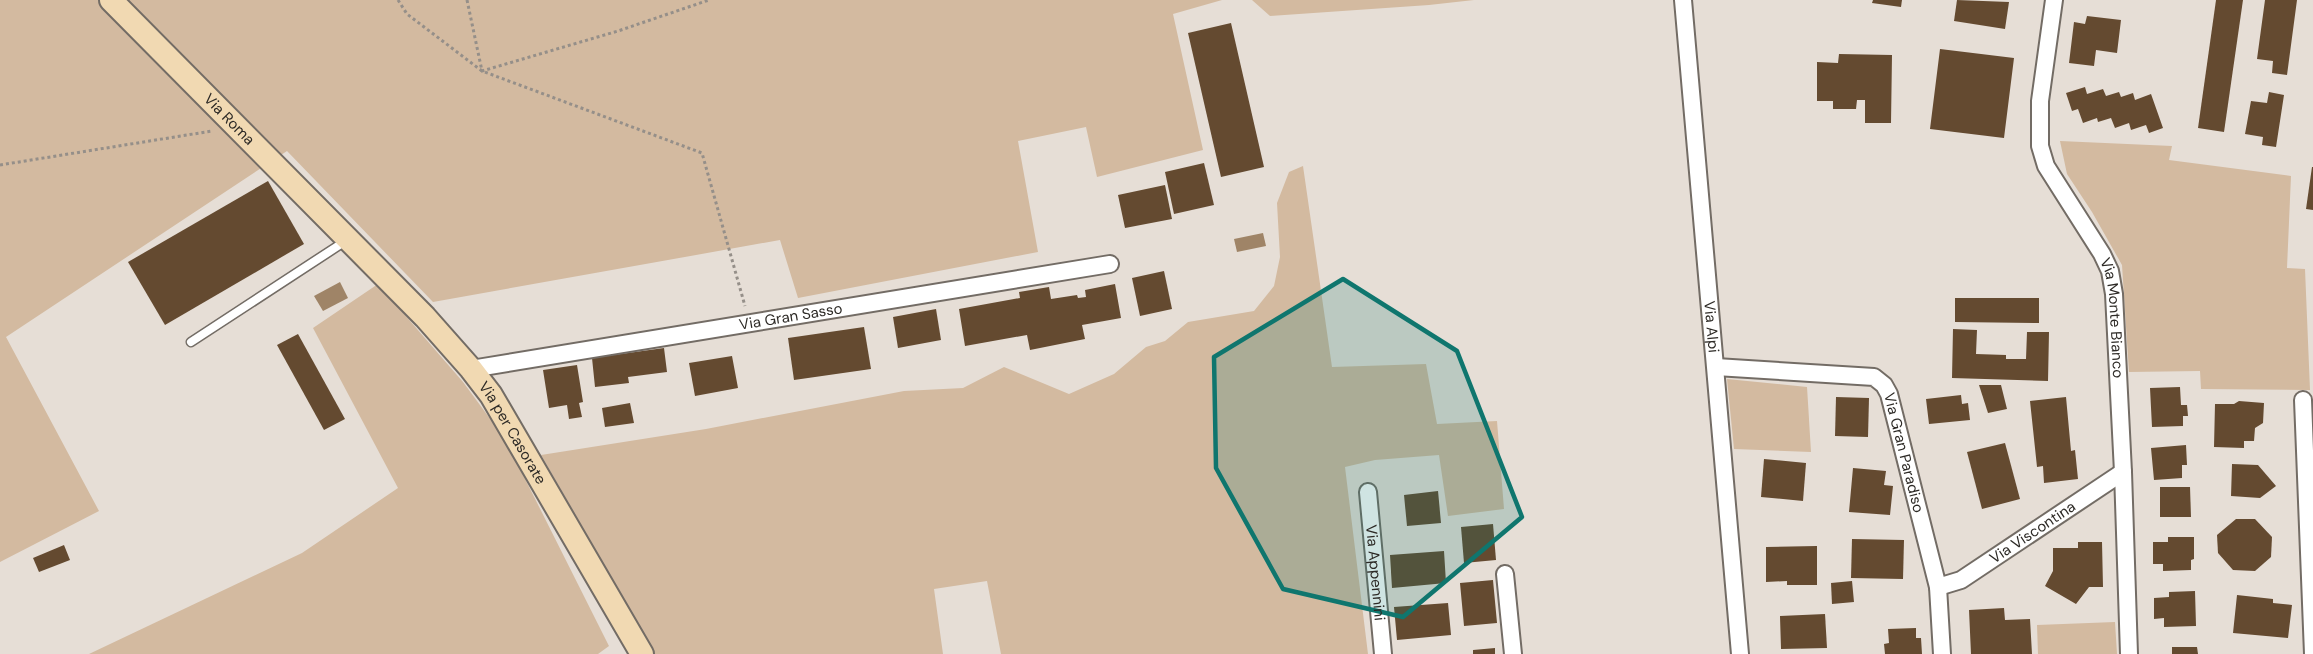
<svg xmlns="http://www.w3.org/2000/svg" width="2313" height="654" font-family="'DM Sans',sans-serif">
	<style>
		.green { fill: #d3baa0 }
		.water { fill: #9f8467 }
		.building { fill: #644a30 }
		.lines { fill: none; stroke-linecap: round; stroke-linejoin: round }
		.lane-casing { stroke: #736c65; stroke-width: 11 }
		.street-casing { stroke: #736c65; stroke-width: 20 }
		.secondary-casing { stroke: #736c65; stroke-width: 26 }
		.path { stroke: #958f89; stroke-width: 3; stroke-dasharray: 3 3; stroke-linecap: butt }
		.lane { stroke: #fff; stroke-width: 8 }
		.street { stroke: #fff; stroke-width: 16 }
		.secondary { stroke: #f1d9b2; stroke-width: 22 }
		.marked { fill: #0f766e; fill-opacity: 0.2; stroke: #0f766e; stroke-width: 4.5; stroke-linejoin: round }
		.labels { text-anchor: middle; stroke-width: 6; stroke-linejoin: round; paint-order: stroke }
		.street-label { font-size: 15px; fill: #2d2a26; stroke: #fff }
	</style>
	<rect width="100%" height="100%" fill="#e6ded6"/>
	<!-- green -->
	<g class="green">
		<path d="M 0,0 L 1222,0 L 1173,14 L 1203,150 L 1097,177 L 1086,127 L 1018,141 L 1038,252 L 798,298 L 780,240 L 433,302 L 287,151 L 6,337 L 99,511 L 0,562 Z"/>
		<path d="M 1252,0 L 1474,0 L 1429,5 L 1270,16 Z"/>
		<path d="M 2060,141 L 2172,146 L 2169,160 L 2291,176 L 2287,268 L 2305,269 L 2310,390 L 2201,389 L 2200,371 L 2129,372 L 2122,265 L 2092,212 L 2067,174 Z"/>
		<path d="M 1303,166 L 1332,367 L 1426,364 L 1437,424 L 1497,421 L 1504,509 L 1448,516 L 1439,455 L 1375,460 L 1345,467 L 1368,654 L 1001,654 L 987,581 L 934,589 L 943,654 L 655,654 L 541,455 L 706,429 L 904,391 L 963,388 L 1004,367 L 1069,394 L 1114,374 L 1146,347 L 1165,341 L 1188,322 L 1254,311 L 1274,286 L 1280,257 L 1277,203 L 1289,172 Z"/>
		<path d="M 378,284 L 463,382 L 505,439 L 609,646 L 598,654 L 89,654 L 302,553 L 398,488 L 313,328 Z"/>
		<path d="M 1727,379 L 1807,387 L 1811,452 L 1734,449 Z"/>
		<path d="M 2115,622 L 2117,654 L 2038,654 L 2037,625 Z"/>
	</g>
	<!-- water -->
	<g class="water">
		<path d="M 1263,233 L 1266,246 L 1237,252 L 1234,239 Z"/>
		<path d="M 340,282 L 348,298 L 323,311 L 314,296 Z"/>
	</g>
	<!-- building -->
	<g class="building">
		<path d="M 1873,0 L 1902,0 L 1901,7 L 1872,3 Z"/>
		<path d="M 1957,0 L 2009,2 L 2005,29 L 1954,21 Z"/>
		<path d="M 2216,0 L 2243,0 L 2224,132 L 2198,128 Z"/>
		<path d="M 2265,0 L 2297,0 L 2287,75 L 2272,73 L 2273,61 L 2257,59 Z"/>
		<path d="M 2087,16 L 2121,20 L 2117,53 L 2096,50 L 2094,66 L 2069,63 L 2074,22 L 2085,24 Z"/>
		<path d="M 1231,23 L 1264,167 L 1221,177 L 1188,33 Z"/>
		<path d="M 1940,49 L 2014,58 L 2004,138 L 1930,129 Z"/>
		<path d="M 1839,54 L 1892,55 L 1891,123 L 1865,123 L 1865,100 L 1857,100 L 1856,109 L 1833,109 L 1833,101 L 1817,101 L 1817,62 L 1838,63 Z"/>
		<path d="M 2085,87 L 2087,94 L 2103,89 L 2106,96 L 2119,92 L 2121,97 L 2133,93 L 2135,100 L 2151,94 L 2163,128 L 2149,133 L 2146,125 L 2131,130 L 2129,123 L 2115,128 L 2111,118 L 2098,122 L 2097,118 L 2083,123 L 2078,109 L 2072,111 L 2066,93 Z"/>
		<path d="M 2269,92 L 2284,95 L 2276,147 L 2262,145 L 2263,137 L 2245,134 L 2251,101 L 2267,103 Z"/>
		<path d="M 1204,163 L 1214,205 L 1174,214 L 1165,172 Z"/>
		<path d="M 2312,167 L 2313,167 L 2313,210 L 2306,209 Z"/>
		<path d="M 268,181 L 304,244 L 165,325 L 128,262 Z"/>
		<path d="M 1165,185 L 1172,219 L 1125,228 L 1118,195 Z"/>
		<path d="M 1164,271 L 1172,309 L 1140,316 L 1132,278 Z"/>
		<path d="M 1115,284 L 1121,318 L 1082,325 L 1085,339 L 1030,350 L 1027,335 L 965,346 L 959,309 L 1020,298 L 1019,292 L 1049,287 L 1051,299 L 1077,295 L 1078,298 L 1086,297 L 1085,290 Z"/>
		<path d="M 1955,298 L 2039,298 L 2039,323 L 1955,322 Z"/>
		<path d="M 936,309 L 941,340 L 898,348 L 893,317 Z"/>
		<path d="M 864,327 L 871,369 L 794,380 L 788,338 Z"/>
		<path d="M 1953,329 L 1977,330 L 1976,354 L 2006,355 L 2006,359 L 2026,359 L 2027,332 L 2049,332 L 2048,381 L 1952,378 Z"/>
		<path d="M 298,334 L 345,419 L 324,430 L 277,345 Z"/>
		<path d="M 664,348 L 667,372 L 628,377 L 629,383 L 595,387 L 592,358 Z"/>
		<path d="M 732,356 L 738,388 L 695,396 L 689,363 Z"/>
		<path d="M 577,365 L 583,402 L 579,403 L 582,417 L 569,419 L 567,405 L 549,408 L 543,370 Z"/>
		<path d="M 1979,385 L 2001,385 L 2007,409 L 1988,413 Z"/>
		<path d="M 2180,387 L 2181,405 L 2187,405 L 2188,416 L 2183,416 L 2183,426 L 2152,427 L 2150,388 Z"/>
		<path d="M 1961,395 L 1962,404 L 1968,403 L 1970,420 L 1929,424 L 1926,399 Z"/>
		<path d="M 1836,397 L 1869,398 L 1868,437 L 1835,436 Z"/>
		<path d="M 2066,397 L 2071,451 L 2075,450 L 2078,479 L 2044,483 L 2043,466 L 2037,467 L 2030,401 Z"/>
		<path d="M 2239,401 L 2264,403 L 2263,423 L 2255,428 L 2254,441 L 2244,441 L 2244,448 L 2214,447 L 2215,404 L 2234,404 Z"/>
		<path d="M 630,403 L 634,423 L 605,427 L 602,408 Z"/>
		<path d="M 2005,443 L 2020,499 L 1982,509 L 1967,452 Z"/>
		<path d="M 2186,445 L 2187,465 L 2182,465 L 2182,478 L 2154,480 L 2151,448 Z"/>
		<path d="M 1764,459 L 1806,463 L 1803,501 L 1761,497 Z"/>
		<path d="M 2232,464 L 2258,465 L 2276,486 L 2260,498 L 2231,496 Z"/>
		<path d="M 1853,468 L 1886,471 L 1884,485 L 1893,486 L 1890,515 L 1849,512 Z"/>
		<path d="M 2160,487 L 2190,487 L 2191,517 L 2160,517 Z"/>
		<path d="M 1438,491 L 1441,523 L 1407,526 L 1404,495 Z"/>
		<path d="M 2236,519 L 2255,519 L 2272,537 L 2271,557 L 2255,571 L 2233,570 L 2218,553 L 2217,535 Z"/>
		<path d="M 1493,524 L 1496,560 L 1464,563 L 1461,527 Z"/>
		<path d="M 2168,537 L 2194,537 L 2194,559 L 2191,560 L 2191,570 L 2163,571 L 2163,564 L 2153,564 L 2153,542 L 2168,542 Z"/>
		<path d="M 1852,539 L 1904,540 L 1903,579 L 1851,578 Z"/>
		<path d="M 2078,542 L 2102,542 L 2103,587 L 2089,587 L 2076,604 L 2045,586 L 2053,571 L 2053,548 L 2078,548 Z"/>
		<path d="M 64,545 L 70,560 L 39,572 L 33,558 Z"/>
		<path d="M 1817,546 L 1817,585 L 1787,585 L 1787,581 L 1766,582 L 1766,547 Z"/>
		<path d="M 1444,551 L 1446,583 L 1392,588 L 1390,555 Z"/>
		<path d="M 1493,580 L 1497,623 L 1464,626 L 1460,583 Z"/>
		<path d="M 1852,581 L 1854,602 L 1832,604 L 1831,583 Z"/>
		<path d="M 2195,591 L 2196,626 L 2164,627 L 2164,618 L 2154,619 L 2154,598 L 2169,597 L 2169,592 Z"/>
		<path d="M 2237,595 L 2273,599 L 2273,603 L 2292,605 L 2288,638 L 2233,633 Z"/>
		<path d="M 1448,603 L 1451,635 L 1397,640 L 1394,607 Z"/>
		<path d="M 2004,608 L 2005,620 L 2030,619 L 2032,654 L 1971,654 L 1969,610 Z"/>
		<path d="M 1825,614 L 1827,648 L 1781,649 L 1780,616 Z"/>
		<path d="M 1916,628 L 1916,638 L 1921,638 L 1922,654 L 1885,654 L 1884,644 L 1889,643 L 1888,629 Z"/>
		<path d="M 2172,647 L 2197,647 L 2198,654 L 2172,654 Z"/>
		<path d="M 1495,648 L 1495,654 L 1473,654 L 1473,650 Z"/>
	</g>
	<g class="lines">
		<!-- lane casing -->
		<g class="lane-casing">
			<path id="lane" d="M 191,342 L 347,240"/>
		</g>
		<!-- street casing -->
		<g class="street-casing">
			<g id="street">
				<path id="s1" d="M 1683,0 L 1740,654"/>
				<path id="s2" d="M 2054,0 L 2040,101 L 2040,146 L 2046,166 L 2102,254 L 2110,271 L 2114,294 L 2123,472 L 2129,654"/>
				<path id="s3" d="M 1716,367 L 1874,377 L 1884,385 L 1889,394 L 1938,587 L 1942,654"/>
				<path id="s4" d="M 471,369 L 1110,264"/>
				<path d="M 2303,400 L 2313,654"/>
				<path id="s5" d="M 1368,492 L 1383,654"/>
				<path d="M 1505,574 L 1513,654"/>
				<path id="s6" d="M 1938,587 L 1961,580 L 2123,472"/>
			</g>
		</g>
		<!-- secondary casing -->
		<g class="secondary-casing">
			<g id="secondary">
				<path id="s7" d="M 111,0 L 425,317 L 471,369 L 491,395 L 642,654"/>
			</g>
		</g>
		<!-- path -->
		<g class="path">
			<path d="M 398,0 L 407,14 L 482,71 L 702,153 L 745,306"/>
			<path d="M 467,0 L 482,71 L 618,31 L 709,0"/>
			<path d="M 0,165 L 212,131"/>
		</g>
		<!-- lane -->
		<use href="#lane" class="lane"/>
		<!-- street -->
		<use href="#street" class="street"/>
		<!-- secondary -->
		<use href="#secondary" class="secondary"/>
	</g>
	<!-- marked area -->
	<path class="marked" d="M 1343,279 L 1457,351 L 1522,517 L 1403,617 L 1283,589 L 1216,468 L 1214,357 Z"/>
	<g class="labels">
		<!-- street labels -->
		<g class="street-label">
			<text dy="5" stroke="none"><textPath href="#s7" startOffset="168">Via Roma</textPath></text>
			<text dy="5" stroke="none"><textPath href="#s4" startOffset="324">Via Gran Sasso</textPath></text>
			<text dy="5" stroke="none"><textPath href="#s2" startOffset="338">Via Monte Bianco</textPath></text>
			<text dy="5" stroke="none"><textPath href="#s1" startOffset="328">Via Alpi</textPath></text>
			<text dy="5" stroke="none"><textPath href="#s7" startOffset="592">Via per Casorate</textPath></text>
			<text dy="5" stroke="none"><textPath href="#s3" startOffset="242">Via Gran Paradiso</textPath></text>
			<text dy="5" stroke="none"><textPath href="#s6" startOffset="110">Via Viscontina</textPath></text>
			<text dy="5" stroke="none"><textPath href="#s5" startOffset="81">Via Appennini</textPath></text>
		</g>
	</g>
</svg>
